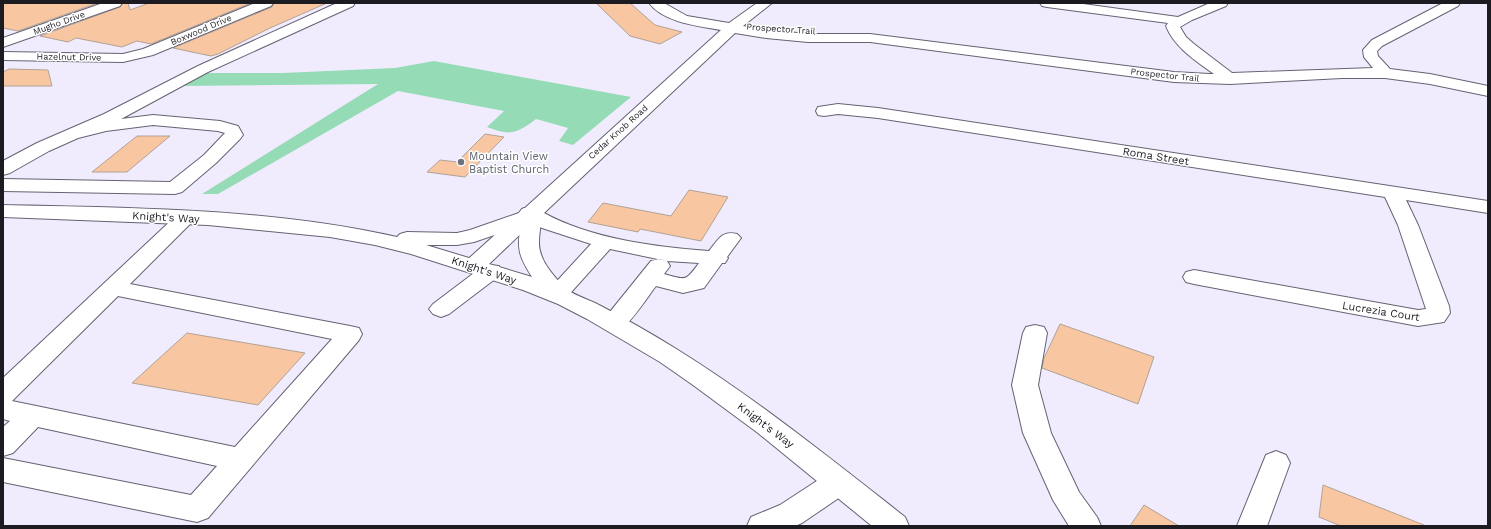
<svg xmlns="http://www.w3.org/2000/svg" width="1491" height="529" font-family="'Work Sans',sans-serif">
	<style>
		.green { fill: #95dcb6 }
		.building { fill: #f8c6a0; stroke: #b1a296 }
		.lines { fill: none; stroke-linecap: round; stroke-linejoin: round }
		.minor-casing { stroke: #676272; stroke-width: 2 }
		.major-casing { stroke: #676272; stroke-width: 2 }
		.minor { fill: #fff; fill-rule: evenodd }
		.major { fill: #fff; fill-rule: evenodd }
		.worship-dot { fill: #6b7280; stroke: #fff; stroke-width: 1.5 }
		.labels { text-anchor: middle; stroke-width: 3; stroke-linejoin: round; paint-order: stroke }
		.far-street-label { font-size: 9px; fill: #1d1b22; stroke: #fff }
		.worship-label { font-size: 11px; fill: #5b616d; stroke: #fff; text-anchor: start }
		.street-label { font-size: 11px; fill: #1d1b22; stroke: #fff }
	</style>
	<rect width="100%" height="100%" fill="#f1ecfd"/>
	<!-- green -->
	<path class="green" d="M 434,61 L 631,97 L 573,145 L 559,141 L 568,128 L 536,119 C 516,134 510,136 487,127 L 504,111 L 398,91 L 218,194 L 202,194 L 378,84 L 178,86 L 205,73 L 282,73 L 395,68 Z"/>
	<!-- building -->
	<g class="building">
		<path d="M 3,3 L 98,3 L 18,31 L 3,28 Z"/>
		<path d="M 123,3 L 128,3 L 130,10 L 149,3 L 251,3 L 151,44 L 137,41 L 122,47 L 76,38 L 68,42 L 40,36 L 120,7 Z"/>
		<path d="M 274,3 L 327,3 L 270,28 L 218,54 L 211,56 L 173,48 L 272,7 Z"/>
		<path d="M 596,3 L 630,3 L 655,25 L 682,32 L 660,44 L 630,36 Z"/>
		<path d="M 9,69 L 48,70 L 52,86 L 3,86 L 3,72 Z"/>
		<path d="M 485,134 L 504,137 L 465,177 L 427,172 L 440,160 L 457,162 Z"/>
		<path d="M 137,136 L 170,136 L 127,172 L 92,172 Z"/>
		<path d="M 689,190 L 728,197 L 701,241 L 640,229 L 638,232 L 588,222 L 603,203 L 671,216 Z"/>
		<path d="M 1060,324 L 1154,357 L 1138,404 L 1042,368 L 1044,358 Z"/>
		<path d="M 187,333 L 305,353 L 258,405 L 132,383 Z"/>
		<path d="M 1323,485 L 1424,525 L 1424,526 L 1341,526 L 1319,517 Z"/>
		<path d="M 1144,505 L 1179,526 L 1130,526 Z"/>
	</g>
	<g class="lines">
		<!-- minor casing -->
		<g class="minor-casing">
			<g id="minor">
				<path d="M 103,3 L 122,3 L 120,6 L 3,47 L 3,38 Z"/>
				<path d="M 255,3 L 273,3 L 271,6 L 153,55 L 123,62 L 3,60 L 3,52 L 123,54 L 143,49 Z"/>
				<path d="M 337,3 L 355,3 L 353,6 L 208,72 L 121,119 L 153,115 L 220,121 L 238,126 L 243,135 L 240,139 L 216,163 L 182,192 L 175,194 L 3,191 L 3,179 L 170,182 L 204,155 L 225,133 L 218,131 L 153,125 L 106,131 L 78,138 L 49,151 L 10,173 L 3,175 L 3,161 L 37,143 L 104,114 L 198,66 Z"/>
				<path d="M 649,3 L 664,3 L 687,16 L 729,23 L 757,3 L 772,3 L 743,26 L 766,30 L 808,34 L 870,34 L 1174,72 L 1209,74 L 1214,74 C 1196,61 1174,47 1166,26 L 1168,23 L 1047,7 L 1042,6 L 1040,3 L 1076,3 L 1178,17 L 1210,3 L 1228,3 L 1226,6 L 1192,20 L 1180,27 L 1186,37 L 1194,44 L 1232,73 L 1373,68 L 1364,57 L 1363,50 L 1372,40 L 1443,3 L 1460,3 L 1458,6 L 1382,46 L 1377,51 L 1378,56 L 1390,69 L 1430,74 L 1488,86 L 1488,96 L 1430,84 L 1385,78 L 1342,78 L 1230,84 L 1174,82 L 870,42 L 808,42 L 766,38 L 735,33 L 544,213 C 591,239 656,247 709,251 C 718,240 722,230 737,234 L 741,238 L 727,257 L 728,258 L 725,263 L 722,263 L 704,288 L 683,293 L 656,286 C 649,295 629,326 620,329 C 614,331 610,330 605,329 L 601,323 L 651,261 L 659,259 L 667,261 L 670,266 L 664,274 C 687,280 685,282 699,263 L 667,261 L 610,249 L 565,299 L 557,301 L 549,299 L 545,294 L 591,244 L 542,228 L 532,223 L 488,265 L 499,266 L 502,271 L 499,276 L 449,314 L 441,317 L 433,314 L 429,309 L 433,304 L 474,273 L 466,271 L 463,266 L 466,261 L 519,213 L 522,209 L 525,208 L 721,30 C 699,26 664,23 649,3 Z"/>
				<path d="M 838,104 L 878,108 L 1488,201 L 1488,213 L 1406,200 L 1418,225 L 1449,306 L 1450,313 L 1444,322 L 1418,326 L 1194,284 L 1186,282 L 1183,277 L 1186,272 L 1194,270 L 1418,310 L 1426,309 L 1398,225 L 1385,197 L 878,118 L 838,114 L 824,116 L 818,115 L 816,111 L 818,107 Z"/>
				<path d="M 185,212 L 192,214 L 195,218 L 192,222 L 130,284 L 350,326 L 359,328 L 362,334 L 359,340 L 208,518 L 197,522 L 3,482 L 3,458 L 191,495 L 217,466 L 38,427 L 13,453 L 3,456 L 3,427 L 10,421 L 3,419 L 3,378 L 178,214 ZM 118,296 L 332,339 L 235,447 L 12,401 Z"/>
				<path d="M 1035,325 L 1044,327 L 1047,333 L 1038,385 L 1051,433 L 1079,492 L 1097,517 L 1101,526 L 1069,526 L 1053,500 L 1023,433 L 1012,385 L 1023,333 L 1026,327 Z"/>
				<path d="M 1276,451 L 1286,455 L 1290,463 L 1267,526 L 1237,526 L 1266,455 Z"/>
				<path d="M 839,470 L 849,473 L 854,482 L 849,491 L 802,523 L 795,526 L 747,526 L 751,517 L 780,505 L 829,473 Z"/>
			</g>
		</g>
		<!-- major casing -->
		<g class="major-casing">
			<path id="major" d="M 3,205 C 134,208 268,208 397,237 L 400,234 L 407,232 L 457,233 L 470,230 L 519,213 L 522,209 L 529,207 L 536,209 C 544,220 539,229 539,241 C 538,259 552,274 564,287 C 570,294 590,300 599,305 C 626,319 652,334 678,350 C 758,400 831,459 905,517 L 909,526 L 872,526 L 758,433 L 693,385 L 660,362 L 587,319 L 558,304 L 523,290 L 411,254 L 375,245 L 330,237 L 208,225 L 3,217 ZM 521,226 C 516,249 520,258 532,277 L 426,245 L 457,245 L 474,242 Z"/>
		</g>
		<!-- minor -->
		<use href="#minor" class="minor"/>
		<!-- major -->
		<use href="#major" class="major"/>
	</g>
	<!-- markers -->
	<circle class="worship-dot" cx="461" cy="162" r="4"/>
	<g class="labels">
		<!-- far-street labels -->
		<g class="far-street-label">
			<text transform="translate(59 23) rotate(-20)" y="3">Mugho Drive</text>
			<text transform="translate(781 29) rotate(4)" y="3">Prospector Trail</text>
			<text transform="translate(201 30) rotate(-23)" y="3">Boxwood Drive</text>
			<text transform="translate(69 57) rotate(1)" y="3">Hazelnut Drive</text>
			<text transform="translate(1165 75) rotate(6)" y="3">Prospector Trail</text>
			<text transform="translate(618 132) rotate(-42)" y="3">Cedar Knob Road</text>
		</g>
		<!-- worship labels -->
		<g class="worship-label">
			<text x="469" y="160">Mountain View<tspan x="469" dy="13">Baptist Church</tspan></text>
		</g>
		<!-- street labels -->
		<g class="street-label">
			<text transform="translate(1156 156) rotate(9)" y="4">Roma Street</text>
			<text transform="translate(166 217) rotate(3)" y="4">Knight's Way</text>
			<text transform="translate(484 270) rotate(18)" y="4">Knight's Way</text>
			<text transform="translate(1381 311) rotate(9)" y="4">Lucrezia Court</text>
			<text transform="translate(766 425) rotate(37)" y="4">Knight's Way</text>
		</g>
	</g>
	<!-- border -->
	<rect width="1491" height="529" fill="none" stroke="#1d1b22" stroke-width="8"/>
</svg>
